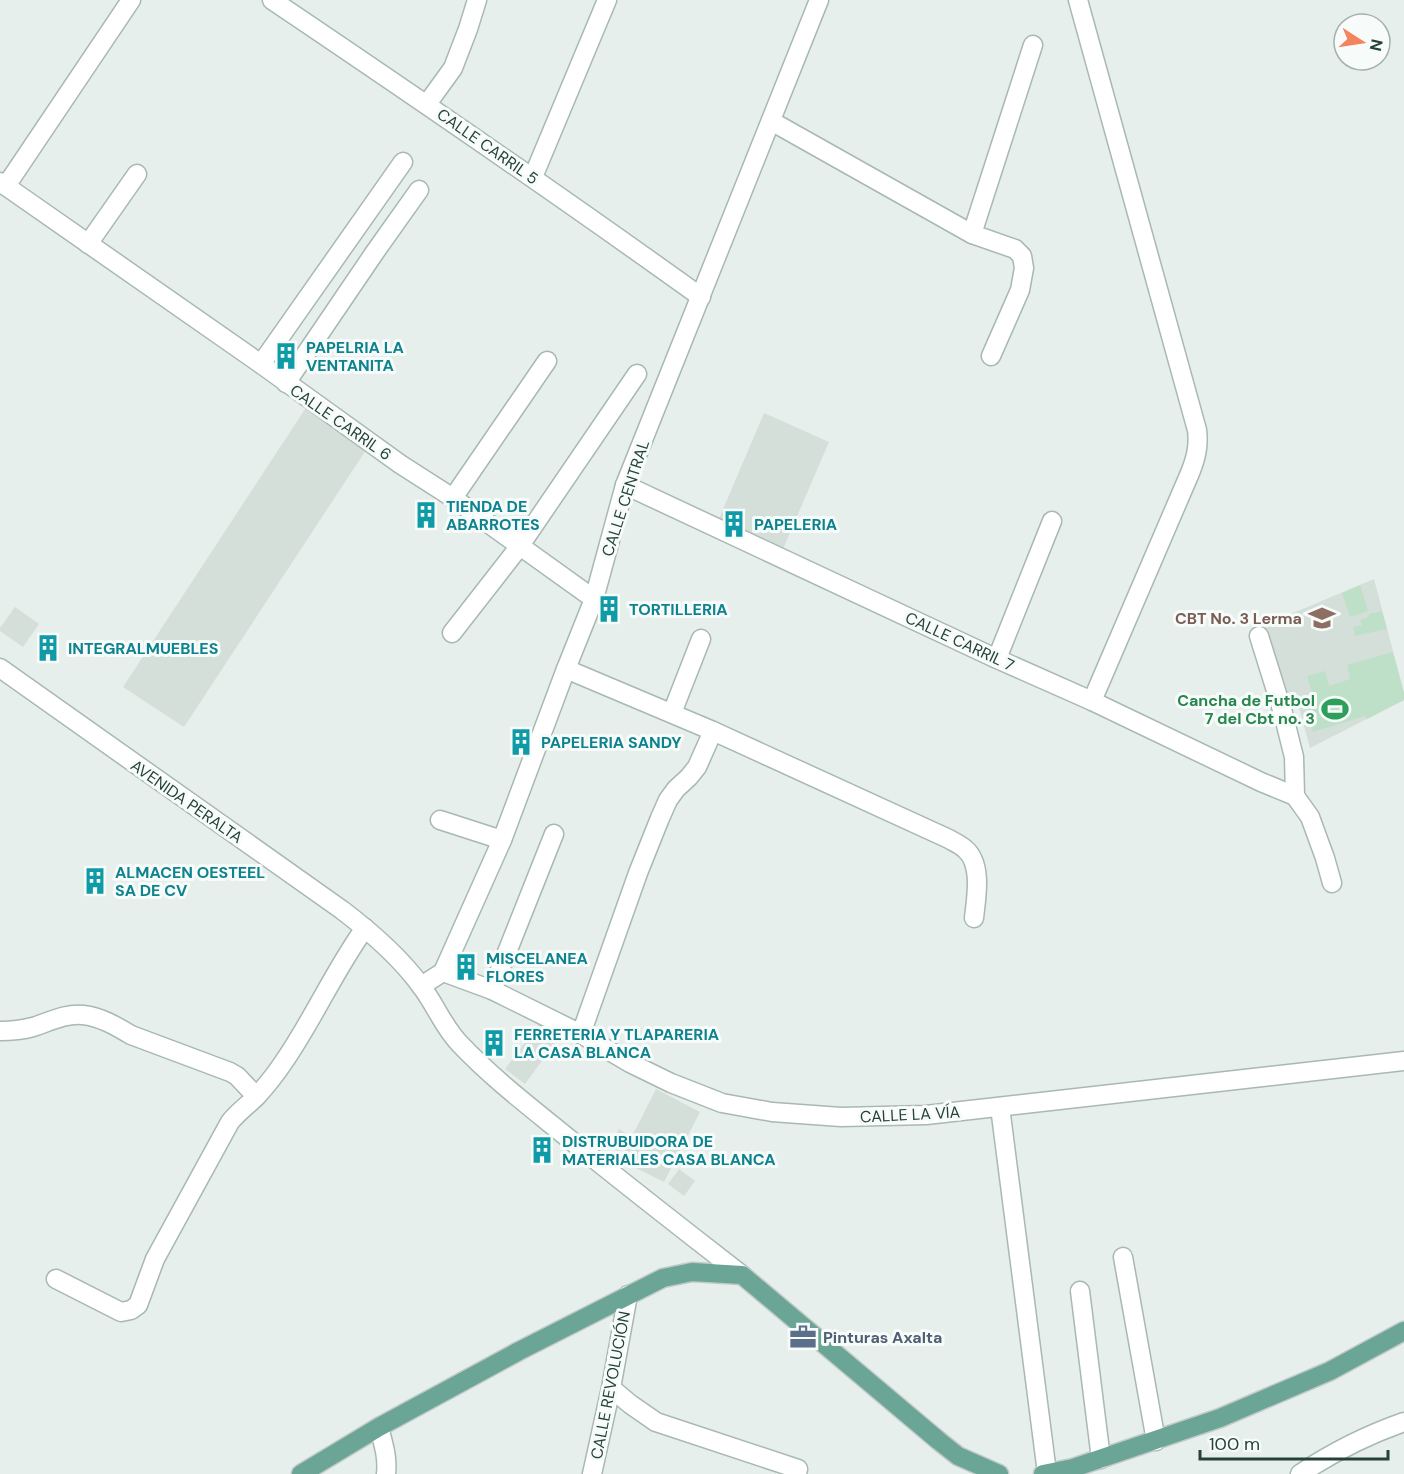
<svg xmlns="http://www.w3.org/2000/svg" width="1404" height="1474" font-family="'DM Sans',sans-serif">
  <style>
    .built { fill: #d4dfda }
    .green { fill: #bfe0c8 }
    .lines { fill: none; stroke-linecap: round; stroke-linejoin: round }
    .minor-casing { stroke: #a8b8b2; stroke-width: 21 }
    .major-casing { stroke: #c2cac8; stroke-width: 21 }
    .minor { stroke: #fff; stroke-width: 18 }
    .major { stroke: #6aa596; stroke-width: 18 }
    .labels { text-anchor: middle; stroke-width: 6; stroke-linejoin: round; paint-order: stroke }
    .street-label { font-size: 16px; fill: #24423a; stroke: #f7fbf9 }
    .culture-label { font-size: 16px; font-weight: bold; fill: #0d838f; stroke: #f7fbf9; text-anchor: start }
    .education-label { font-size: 16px; font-weight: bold; fill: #785e54; stroke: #f7fbf9; text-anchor: end }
    .leisure-label { font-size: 16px; font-weight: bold; fill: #27864d; stroke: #f7fbf9; text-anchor: end }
    .service-label { font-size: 16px; font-weight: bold; fill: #4e5e75; stroke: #f7fbf9; text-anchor: start }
  </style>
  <rect width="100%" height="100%" fill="#e6efeb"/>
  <g class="built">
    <path d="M309 403 370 444 184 727 123 687Z"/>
    <path d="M764 413 829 442 783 549 718 521Z"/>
    <path d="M1374 579 1404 693V700L1310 748 1295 693 1281 695 1263 631 1266 626 1286 616Z"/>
    <path d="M15 607 39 624 23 647 0 631V628Z"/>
    <path d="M543 1018 563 1032 525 1084 505 1069Z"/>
    <path d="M656 1089 700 1112 664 1182 620 1160Z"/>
    <path d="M619 1129 630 1136 619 1152 609 1145Z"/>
    <path d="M679 1169 695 1181 684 1196 668 1184Z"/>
  </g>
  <g class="green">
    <path d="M1360 585 1368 611 1350 617 1342 593Z"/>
    <path d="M1382 611 1387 629 1355 636 1353 627 1362 625 1360 620 1369 617V614Z"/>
    <path d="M1393 652 1404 693V700L1367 719 1365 716 1313 732 1305 701 1314 699 1307 676 1325 671 1329 686 1350 679 1347 665Z"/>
  </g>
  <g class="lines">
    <defs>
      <g id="minor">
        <path d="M272 0C416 97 559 195 701 297"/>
        <path d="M1078 0 1197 430C1199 446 1196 458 1190 473L1092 701"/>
        <path d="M427 104 453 68 468 29 477 0"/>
        <path d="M771 121 972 234 1015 249 1022 256 1024 268 1020 290 991 356"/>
        <path d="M533 177 607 0"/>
        <path d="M0 182 261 364 400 464 453 498 594 599"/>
        <path d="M6 186 131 0"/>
        <path d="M972 234 1033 45"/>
        <path d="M88 244 137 174"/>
        <path d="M261 364 403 162"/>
        <path d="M286 383 375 252 419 190"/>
        <path d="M625 485 995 658 1092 701 1261 782 1295 796"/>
        <path d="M453 498 547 361"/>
        <path d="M452 633 519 547 637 374"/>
        <path d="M1259 636 1283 713 1294 757 1295 796 1310 817 1325 858 1332 883"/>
        <path d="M995 658 1000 651 1052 521"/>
        <path d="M0 668 342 910C371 932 400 957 421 986 435 1004 443 1026 459 1043 494 1080 534 1110 573 1142 629 1187 685 1231 742 1275"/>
        <path d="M566 669 713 731 949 839C954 842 961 845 965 849 983 864 976 899 974 918"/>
        <path d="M672 713 701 639"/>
        <path d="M440 820 502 840"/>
        <path d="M443 972 492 990 581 1034 630 1063 671 1083 722 1103 772 1112 841 1117 926 1115 1404 1061"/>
        <path d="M421 986 443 972 502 840 566 669 594 599 625 485 819 0"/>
        <path d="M492 990 554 834"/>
        <path d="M0 1031C11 1031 22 1030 33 1027 49 1022 66 1013 83 1015 101 1017 116 1026 131 1035L230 1072 237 1076 256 1096"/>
        <path d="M581 1034 638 873 660 818 668 800 676 789 689 777 697 767 713 731"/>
        <path d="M1000 1107 1047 1473"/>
        <path d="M1123 1257 1156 1441"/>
        <path d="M56 1279 121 1312 131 1310 138 1305 155 1259 230 1122C238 1112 248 1105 257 1096 266 1086 275 1075 283 1063 313 1020 334 971 365 928"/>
        <path d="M1080 1291 1101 1459"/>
        <path d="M611 1388 630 1404 656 1422 795 1468 798 1469 797 1474"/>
        <path d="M379 1427C383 1443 388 1457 386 1474"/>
        <path d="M592 1474 611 1388 628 1295"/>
        <path d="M1300 1474C1333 1452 1367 1435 1404 1422"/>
      </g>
      <g id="major">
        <path d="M301 1474 379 1427 519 1351 663 1278 692 1272 742 1275 939 1441 958 1456 999 1474"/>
        <path d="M1043 1474 1073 1468 1220 1418 1330 1371 1404 1331"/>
      </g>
    </defs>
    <use href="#minor" class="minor-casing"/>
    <use href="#major" class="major-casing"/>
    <use href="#minor" class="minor"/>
    <use href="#major" class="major"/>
  </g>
  <defs>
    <symbol id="building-bare" viewBox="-9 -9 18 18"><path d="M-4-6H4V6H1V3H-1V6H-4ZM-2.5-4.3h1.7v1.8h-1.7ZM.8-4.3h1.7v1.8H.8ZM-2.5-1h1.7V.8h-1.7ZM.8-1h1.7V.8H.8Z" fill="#0f9aa8" stroke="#f7fbf9" stroke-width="2.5" paint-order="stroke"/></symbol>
    <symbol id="school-bare" viewBox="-9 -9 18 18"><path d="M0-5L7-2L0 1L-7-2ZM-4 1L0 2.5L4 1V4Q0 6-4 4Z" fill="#8d6e63" stroke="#f7fbf9" stroke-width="2.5" paint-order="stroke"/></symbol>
    <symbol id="stadium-bare" viewBox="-9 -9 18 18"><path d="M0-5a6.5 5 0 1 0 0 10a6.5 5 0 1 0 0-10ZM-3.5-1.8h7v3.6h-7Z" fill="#2e9e5b" stroke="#f7fbf9" stroke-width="2.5" paint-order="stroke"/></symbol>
    <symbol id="office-bare" viewBox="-9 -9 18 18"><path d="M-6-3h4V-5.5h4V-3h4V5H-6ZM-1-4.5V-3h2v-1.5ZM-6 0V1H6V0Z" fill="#5c6f8a" stroke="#f7fbf9" stroke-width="2.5" paint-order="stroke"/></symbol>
  </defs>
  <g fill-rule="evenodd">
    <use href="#building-bare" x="267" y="337" width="38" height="38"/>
    <use href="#building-bare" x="407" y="496" width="38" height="38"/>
    <use href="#building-bare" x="715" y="505" width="38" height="38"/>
    <use href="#building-bare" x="590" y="590" width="38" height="38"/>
    <use href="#school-bare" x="1303" y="599" width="38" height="38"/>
    <use href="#building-bare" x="29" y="629" width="38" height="38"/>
    <use href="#stadium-bare" x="1316" y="690" width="38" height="38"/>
    <use href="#building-bare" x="502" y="723" width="38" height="38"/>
    <use href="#building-bare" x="76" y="862" width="38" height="38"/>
    <use href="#building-bare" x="447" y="948" width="38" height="38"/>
    <use href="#building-bare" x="475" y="1024" width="38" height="38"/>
    <use href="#building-bare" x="523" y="1131" width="38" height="38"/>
    <use href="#office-bare" x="784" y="1318" width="38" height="38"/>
  </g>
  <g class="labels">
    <g class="street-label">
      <text transform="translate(488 146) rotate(35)" y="6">CALLE CARRIL 5</text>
      <text transform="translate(341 422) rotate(35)" y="6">CALLE CARRIL 6</text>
      <text transform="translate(625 498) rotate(-72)" y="6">CALLE CENTRAL</text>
      <text transform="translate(960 641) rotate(25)" y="6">CALLE CARRIL 7</text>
      <text transform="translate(187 801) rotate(35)" y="6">AVENIDA PERALTA</text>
      <text transform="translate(910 1114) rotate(-3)" y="6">CALLE LA VÍA</text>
      <text transform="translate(610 1385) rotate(-79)" y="6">CALLE REVOLUCIÓN</text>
    </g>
    <g class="culture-label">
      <text x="306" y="353">PAPELRIA LA<tspan x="306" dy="18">VENTANITA</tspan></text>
      <text x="446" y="512">TIENDA DE<tspan x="446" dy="18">ABARROTES</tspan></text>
      <text x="754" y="530">PAPELERIA</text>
      <text x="629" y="615">TORTILLERIA</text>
      <text x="68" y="654">INTEGRALMUEBLES</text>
      <text x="541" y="748">PAPELERIA SANDY</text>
      <text x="115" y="878">ALMACEN OESTEEL<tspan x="115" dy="18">SA DE CV</tspan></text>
      <text x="486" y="964">MISCELANEA<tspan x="486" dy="18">FLORES</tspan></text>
      <text x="514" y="1040">FERRETERIA Y TLAPARERIA<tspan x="514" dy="18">LA CASA BLANCA</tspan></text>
      <text x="562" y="1147">DISTRUBUIDORA DE<tspan x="562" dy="18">MATERIALES CASA BLANCA</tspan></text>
    </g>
    <g class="education-label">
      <text x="1302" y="624">CBT No. 3 Lerma</text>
    </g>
    <g class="leisure-label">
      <text x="1315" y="706">Cancha de Futbol<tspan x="1315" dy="18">7 del Cbt no. 3</tspan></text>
    </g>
    <g class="service-label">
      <text x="823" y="1343">Pinturas Axalta</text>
    </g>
  </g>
  <g transform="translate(1362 42) rotate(102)"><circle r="28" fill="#f7fbf9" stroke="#a3b1ad" stroke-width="1.5"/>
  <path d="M0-4.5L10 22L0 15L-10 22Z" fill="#f4845f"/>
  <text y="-9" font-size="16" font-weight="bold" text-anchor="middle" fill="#24423a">N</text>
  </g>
  <path d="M1200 1450v9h188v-9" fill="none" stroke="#24423a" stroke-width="3"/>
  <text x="1209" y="1450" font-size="18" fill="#24423a" stroke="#f7fbf9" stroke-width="4.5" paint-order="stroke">100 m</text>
</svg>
